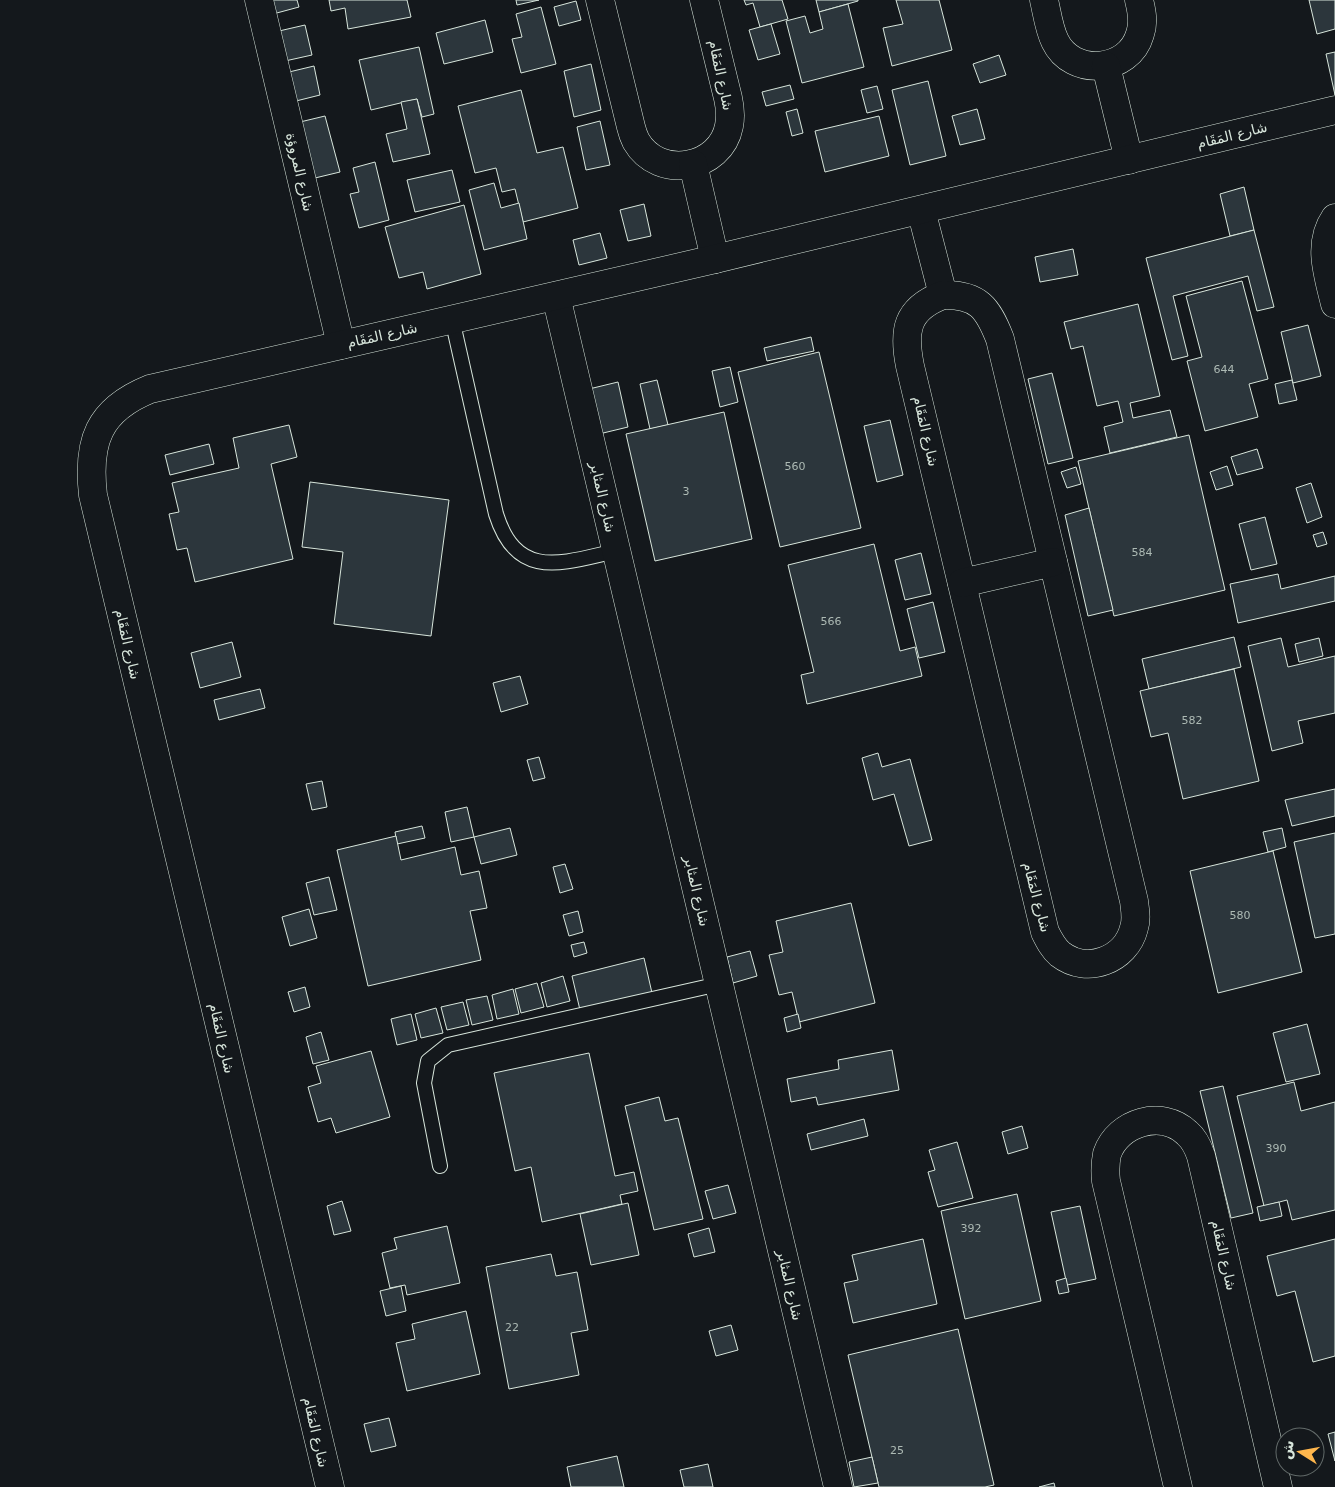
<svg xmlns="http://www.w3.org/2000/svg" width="1335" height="1487" font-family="'DejaVu Sans','Noto Naskh Arabic',sans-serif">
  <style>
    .building { fill: #2c363c; stroke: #d8e6dc }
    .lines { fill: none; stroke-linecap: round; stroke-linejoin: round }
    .service-casing { stroke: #d8e6dc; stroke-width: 16 }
    .minor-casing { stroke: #d8e6dc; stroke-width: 29 }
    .service { stroke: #14181c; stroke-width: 14 }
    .minor { stroke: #14181c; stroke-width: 28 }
    .labels { text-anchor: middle; stroke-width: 4; stroke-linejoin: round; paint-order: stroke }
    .number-label { font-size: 11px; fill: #adbab4 }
    .street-label { font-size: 14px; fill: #d8e6dc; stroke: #14181c }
  </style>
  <rect width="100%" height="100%" fill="#14181c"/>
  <g class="building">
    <path d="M269 0H297L299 7 273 14Z"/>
    <path d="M329 0H407L411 17 348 29 345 8 331 11Z"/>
    <path d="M516 0H539L517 5Z"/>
    <path d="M744 0H782L788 19 760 27 753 3 746 5Z"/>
    <path d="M816 0H858V1L819 12Z"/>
    <path d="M896 0H939L952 50 892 66 883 28 903 24Z"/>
    <path d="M1309 0H1335V29L1317 34Z"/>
    <path d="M576 1 581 20 559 26 554 7Z"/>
    <path d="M848 4 864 67 802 83 786 21 805 16 810 33 823 29 819 12Z"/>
    <path d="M541 7 556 64 521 73 512 39 522 37 516 14Z"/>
    <path d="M485 20 493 52 444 64 436 33Z"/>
    <path d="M771 24 780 54 758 60 749 30Z"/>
    <path d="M305 25 312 55 285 61 279 31Z"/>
    <path d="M419 47 434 114 422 117 417 99 371 110 359 60Z"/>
    <path d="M1335 52V95L1326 54Z"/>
    <path d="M999 55 1006 75 980 83 973 64Z"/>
    <path d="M591 64 601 110 574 117 564 71Z"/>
    <path d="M314 66 320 95 296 101 289 72Z"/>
    <path d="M928 81 946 156 910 165 892 90Z"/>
    <path d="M790 85 794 99 766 106 762 92Z"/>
    <path d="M877 86 883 109 867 113 861 90Z"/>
    <path d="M521 90 537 153 563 147 578 208 523 222 515 189 502 192 496 168 475 173 458 106Z"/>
    <path d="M417 99 430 154 393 162 386 134 407 129 401 102Z"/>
    <path d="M797 109 803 133 792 136 786 112Z"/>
    <path d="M977 109 985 139 960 145 952 116Z"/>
    <path d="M325 116 340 172 315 178 300 122Z"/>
    <path d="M879 116 889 156 825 172 815 131Z"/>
    <path d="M600 121 610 165 586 170 577 127Z"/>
    <path d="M375 162 389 220 359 228 350 194 359 192 353 168Z"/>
    <path d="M452 170 460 202 415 212 407 180Z"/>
    <path d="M494 183 501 208 519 203 527 239 484 250 469 190Z"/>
    <path d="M1244 187 1254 230 1230 236 1220 194Z"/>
    <path d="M644 204 651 236 628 241 620 210Z"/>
    <path d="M464 205 481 274 427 289 423 272 399 278 385 227Z"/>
    <path d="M1254 230 1274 307 1257 311 1248 276 1173 296 1188 356 1172 360 1146 258Z"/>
    <path d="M600 233 607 258 579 265 573 240Z"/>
    <path d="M1073 249 1078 275 1040 282 1035 257Z"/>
    <path d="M1242 281 1268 379 1249 384 1258 417 1205 431 1187 361 1202 357 1186 296Z"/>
    <path d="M1138 304 1160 396 1130 403 1133 418 1170 410 1177 437 1110 453 1104 427 1123 422 1118 401 1097 406 1083 346 1071 349 1064 322Z"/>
    <path d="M1308 325 1321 376 1293 383 1281 332Z"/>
    <path d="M811 337 814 351 767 361 764 348Z"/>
    <path d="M819 352 861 528 780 547 738 372Z"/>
    <path d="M730 367 738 402 720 407 712 371Z"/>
    <path d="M1052 373 1073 458 1048 464 1028 379Z"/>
    <path d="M657 380 668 425 650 429 640 384Z"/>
    <path d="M1292 380 1297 400 1279 404 1275 384Z"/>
    <path d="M618 382 628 427 599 434 589 389Z"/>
    <path d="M724 412 752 539 655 561 626 434Z"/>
    <path d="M890 420 903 475 877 482 864 426Z"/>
    <path d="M289 425 297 457 271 464 293 559 195 582 187 548 177 550 169 514 179 512 172 483 239 468 233 438Z"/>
    <path d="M1189 435 1225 590 1114 616 1078 461Z"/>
    <path d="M209 444 214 464 170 475 165 455Z"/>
    <path d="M1257 449 1263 468 1237 475 1231 457Z"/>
    <path d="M1227 466 1233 485 1216 490 1210 472Z"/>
    <path d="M1076 467 1081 484 1067 488 1061 472Z"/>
    <path d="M310 482 449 500 431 636 334 624 343 552 302 547Z"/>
    <path d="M1311 483 1322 517 1307 523 1296 488Z"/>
    <path d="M1089 508 1113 610 1088 616 1065 515Z"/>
    <path d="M1265 517 1277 564 1251 570 1239 524Z"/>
    <path d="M1323 532 1327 544 1317 547 1313 535Z"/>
    <path d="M874 544 900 651 915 647 922 676 807 704 801 675 814 672 788 565Z"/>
    <path d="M921 553 931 594 905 600 895 560Z"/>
    <path d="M1278 574 1281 589 1335 576V601L1238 623 1230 584Z"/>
    <path d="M933 602 945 652 919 658 907 609Z"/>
    <path d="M1234 637 1241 667 1149 689 1142 659Z"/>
    <path d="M1281 638 1288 667 1335 656V713L1298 721 1303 743 1272 751 1248 646Z"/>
    <path d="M1319 638 1323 656 1299 662 1295 644Z"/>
    <path d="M232 642 241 677 200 688 191 653Z"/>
    <path d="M1234 669 1259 781 1183 799 1168 733 1151 737 1140 691Z"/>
    <path d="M520 676 528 704 501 712 493 683Z"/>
    <path d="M260 689 265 708 219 720 214 700Z"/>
    <path d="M878 753 882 767 910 759 932 840 909 846 894 794 873 800 862 758Z"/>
    <path d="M539 757 545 778 533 781 527 760Z"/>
    <path d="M322 781 327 807 312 810 306 784Z"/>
    <path d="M1335 789V816L1292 826 1285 800Z"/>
    <path d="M467 807 474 837 451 842 445 812Z"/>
    <path d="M422 826 425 838 397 844 395 832Z"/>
    <path d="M510 828 517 855 481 864 474 837Z"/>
    <path d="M1282 828 1286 847 1268 852 1263 832Z"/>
    <path d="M1335 833V934L1315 938 1294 842Z"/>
    <path d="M396 836 401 860 455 847 461 875 479 871 487 908 470 911 481 960 368 986 337 850Z"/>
    <path d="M1273 851 1302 972 1218 993 1190 871Z"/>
    <path d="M565 864 573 889 560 893 553 867Z"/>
    <path d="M329 877 337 910 314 915 306 883Z"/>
    <path d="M851 903 875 1003 799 1022 792 992 779 995 769 955 783 952 776 921Z"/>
    <path d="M309 909 317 938 290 946 282 917Z"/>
    <path d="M578 911 583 932 569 936 563 915Z"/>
    <path d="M584 942 587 953 574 957 571 945Z"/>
    <path d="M750 951 757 976 733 983 727 957Z"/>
    <path d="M644 958 652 993 580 1010 572 976Z"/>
    <path d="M563 976 570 1001 547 1007 541 983Z"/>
    <path d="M537 983 544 1007 521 1013 515 989Z"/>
    <path d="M305 987 310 1007 294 1012 288 992Z"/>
    <path d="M513 989 519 1014 497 1019 492 995Z"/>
    <path d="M487 996 493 1020 472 1025 466 1000Z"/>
    <path d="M463 1002 469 1025 447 1030 441 1007Z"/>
    <path d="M436 1008 443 1033 421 1038 415 1014Z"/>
    <path d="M411 1014 417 1040 397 1045 391 1019Z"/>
    <path d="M798 1014 801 1028 787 1032 784 1018Z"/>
    <path d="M1307 1024 1320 1074 1286 1082 1273 1033Z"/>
    <path d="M321 1032 329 1060 313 1064 306 1037Z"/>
    <path d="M892 1050 899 1090 818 1105 816 1097 791 1102 787 1079 839 1069 838 1060Z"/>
    <path d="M371 1051 390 1117 336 1133 331 1118 318 1122 308 1087 321 1083 316 1066Z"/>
    <path d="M589 1053 615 1176 634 1172 638 1191 620 1195 622 1204 542 1222 531 1167 515 1171 494 1073Z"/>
    <path d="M1294 1082 1301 1111 1335 1102V1210L1292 1220 1287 1200 1264 1206 1237 1096Z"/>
    <path d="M1223 1086 1253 1213 1231 1218 1200 1091Z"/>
    <path d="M659 1097 665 1121 678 1118 703 1219 654 1230 625 1106Z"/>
    <path d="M864 1119 868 1136 811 1150 807 1134Z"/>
    <path d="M1022 1126 1028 1148 1008 1154 1002 1132Z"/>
    <path d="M957 1142 973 1198 938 1207 928 1172 935 1170 929 1150Z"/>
    <path d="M728 1185 736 1213 713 1219 705 1191Z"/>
    <path d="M1017 1194 1041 1301 965 1319 941 1211Z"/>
    <path d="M342 1201 351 1231 334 1235 327 1206Z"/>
    <path d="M1279 1202 1282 1216 1260 1221 1257 1207Z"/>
    <path d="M628 1203 639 1255 591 1265 580 1214Z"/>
    <path d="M1080 1206 1096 1279 1067 1285 1051 1212Z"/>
    <path d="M447 1226 460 1283 407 1295 405 1285 390 1288 382 1253 397 1249 394 1238Z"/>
    <path d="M709 1228 715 1252 694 1257 688 1234Z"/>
    <path d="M923 1239 937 1304 853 1323 844 1283 858 1280 852 1255Z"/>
    <path d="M1335 1239V1356L1313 1362 1295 1291 1277 1296 1267 1256Z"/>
    <path d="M551 1254 556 1276 577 1272 588 1330 571 1333 579 1375 509 1389 486 1267Z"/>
    <path d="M1066 1278 1069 1292 1059 1294 1056 1281Z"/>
    <path d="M401 1286 406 1311 386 1316 380 1291Z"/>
    <path d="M466 1311 480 1374 407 1391 396 1343 415 1339 412 1324Z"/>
    <path d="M731 1325 738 1350 716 1356 709 1331Z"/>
    <path d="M958 1329 994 1485 985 1487H879L848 1355Z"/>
    <path d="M389 1418 396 1446 371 1452 364 1424Z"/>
    <path d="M1335 1432V1461L1328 1434Z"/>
    <path d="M617 1456 624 1487H571L567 1467Z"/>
    <path d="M872 1457 878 1483 854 1487 849 1462Z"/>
    <path d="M708 1464 713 1487H684L680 1470Z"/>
    <path d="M1054 1483 1055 1487H1039Z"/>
  </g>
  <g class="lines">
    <defs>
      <g id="service">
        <path d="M452 319 496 514C517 581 562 563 616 551"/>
        <path d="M440 1166 424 1083 428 1061 448 1045 719 984"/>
      </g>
      <g id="minor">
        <path d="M259 0 341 345"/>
        <path d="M600 0 631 127C632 131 634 137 636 141 659 181 721 169 729 126 731 116 730 107 728 98L704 0"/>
        <path d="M1044 0C1047 13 1049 29 1055 41 1072 77 1129 73 1140 34 1144 23 1142 12 1139 0"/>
        <path d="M1106 66 1129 160"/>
        <path d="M693 164 715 259"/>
        <path d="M921 210 943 295"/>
        <path d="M1335 218C1317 244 1328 275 1335 304"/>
        <path d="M943 295C978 294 988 308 1000 339L1134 901C1135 910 1137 919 1134 928 1126 960 1087 975 1060 954 1053 948 1049 940 1045 932L910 366C903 331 906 309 943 295Z"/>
        <path d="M556 296 838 1487"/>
        <path d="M962 583 1053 562"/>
        <path d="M330 1487 93 495C87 442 98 410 150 389L715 259 1335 110"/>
        <path d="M1178 1487 1106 1181C1105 1172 1105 1164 1107 1154 1118 1122 1162 1109 1187 1133 1194 1139 1198 1147 1201 1156L1278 1487"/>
      </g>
    </defs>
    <use href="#service" class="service-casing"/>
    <use href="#minor" class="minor-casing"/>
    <use href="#service" class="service"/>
    <use href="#minor" class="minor"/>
  </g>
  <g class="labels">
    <g class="number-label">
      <text x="1224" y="373">644</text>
      <text x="795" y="470">560</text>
      <text x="686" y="495">3</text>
      <text x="1142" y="556">584</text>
      <text x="831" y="625">566</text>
      <text x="1192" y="724">582</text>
      <text x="1240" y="919">580</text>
      <text x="1276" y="1152">390</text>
      <text x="971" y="1232">392</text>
      <text x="512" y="1331">22</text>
      <text x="897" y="1454">25</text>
    </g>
    <g class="street-label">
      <text transform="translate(721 75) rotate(78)" y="5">شارع المَقَام</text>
      <text transform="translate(1232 135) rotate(-14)" y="5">شارع المَقَام</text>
      <text transform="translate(300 172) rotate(77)" y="5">شارع المروؤة</text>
      <text transform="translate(382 335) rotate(-13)" y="5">شارع المَقَام</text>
      <text transform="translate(926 431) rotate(77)" y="5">شارع المَقَام</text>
      <text transform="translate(603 497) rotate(77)" y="5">شارع المثابر</text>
      <text transform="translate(128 644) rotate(77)" y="5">شارع المَقَام</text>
      <text transform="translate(697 891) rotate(77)" y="5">شارع المثابر</text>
      <text transform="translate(1037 897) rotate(75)" y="5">شارع المَقَام</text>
      <text transform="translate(222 1038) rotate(77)" y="5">شارع المَقَام</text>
      <text transform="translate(1224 1255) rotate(77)" y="5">شارع المَقَام</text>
      <text transform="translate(790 1285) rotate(77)" y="5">شارع المثابر</text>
      <text transform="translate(316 1432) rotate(77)" y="5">شارع المَقَام</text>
    </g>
  </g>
  <g transform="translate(1300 1452) rotate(281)"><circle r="24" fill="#14181c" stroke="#626a69"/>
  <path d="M0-4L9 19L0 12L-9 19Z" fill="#ffb74d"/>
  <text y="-8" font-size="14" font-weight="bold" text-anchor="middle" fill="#d8e6dc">ش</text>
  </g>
</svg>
